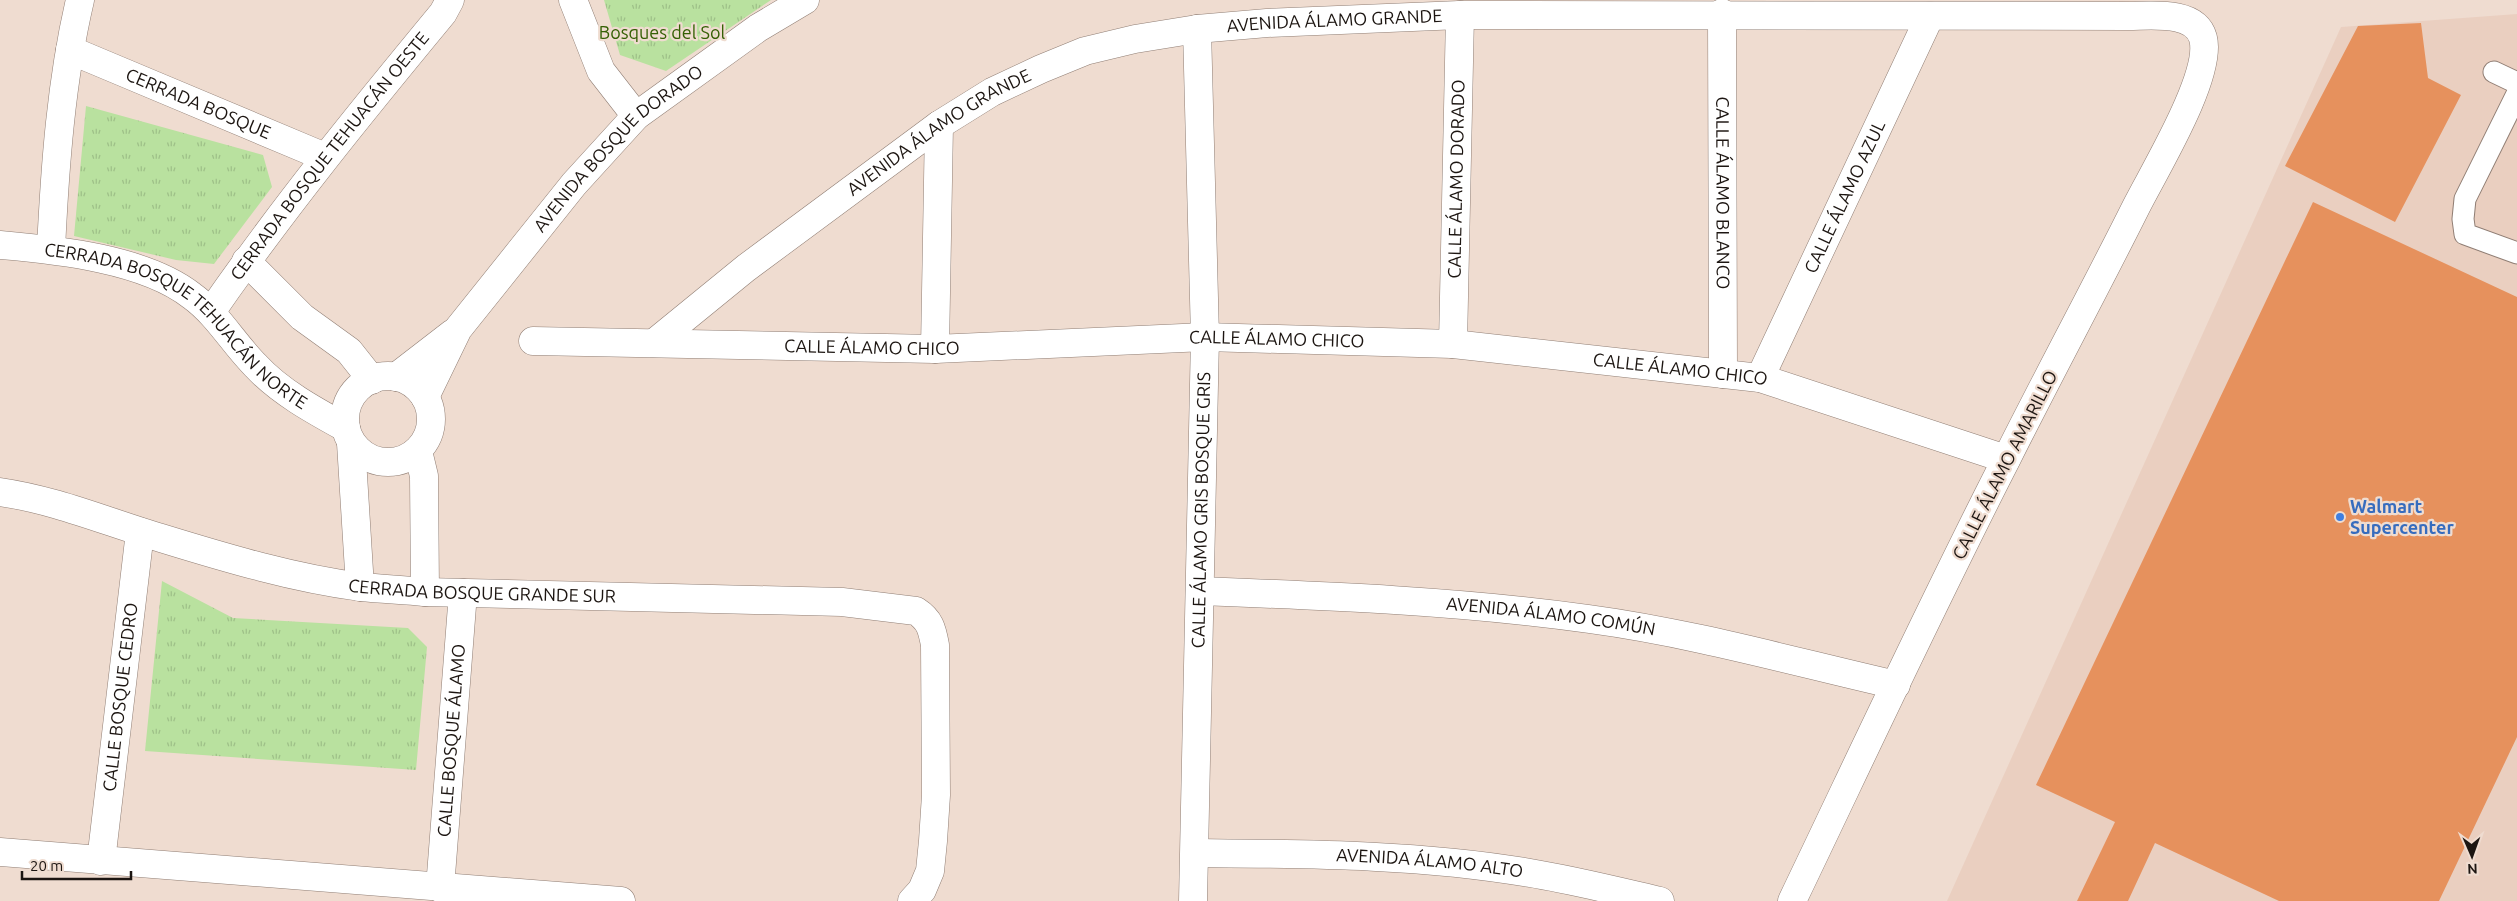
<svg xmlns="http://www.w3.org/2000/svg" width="2517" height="901" font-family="Ubuntu,sans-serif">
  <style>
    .built { fill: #eacfc0 }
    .grass { fill: url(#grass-tufts) }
    .building { fill: #e6915d }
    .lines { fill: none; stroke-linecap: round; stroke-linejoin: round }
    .service-casing { stroke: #907e74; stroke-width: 23 }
    .minor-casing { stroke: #907e74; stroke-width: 29 }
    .service { stroke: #fff; stroke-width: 21 }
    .minor { stroke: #fff; stroke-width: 28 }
    .shop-dot { fill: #3f7fe0; stroke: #efdcd0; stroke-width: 2 }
    .labels { text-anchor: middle; stroke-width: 4.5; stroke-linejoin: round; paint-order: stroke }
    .street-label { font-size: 18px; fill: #1c1511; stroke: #efdcd0 }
    .park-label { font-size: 18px; fill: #356005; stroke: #efdcd0 }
    .shop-label { font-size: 18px; font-weight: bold; fill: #366cbe; stroke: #efdcd0; text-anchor: start }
  </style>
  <defs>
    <pattern id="grass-tufts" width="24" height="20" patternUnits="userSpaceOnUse" patternTransform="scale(1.25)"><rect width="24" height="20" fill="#b9e19f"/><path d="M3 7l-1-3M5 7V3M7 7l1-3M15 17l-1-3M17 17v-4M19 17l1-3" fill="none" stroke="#9ec088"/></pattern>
  </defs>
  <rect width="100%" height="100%" fill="#efdcd0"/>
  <path class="built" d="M2517 14V901H1947L2341 27Z"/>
  <g class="grass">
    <path d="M604 0H771L666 71 620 55Z"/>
    <path d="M86 106 263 155 272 187 214 264 176 260 74 236Z"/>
    <path d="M162 581 233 618 408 628 427 647 416 770 145 751Z"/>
  </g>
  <g class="building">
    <path d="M2421 23 2428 78 2461 95 2395 222 2285 166 2358 26Z"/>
    <path d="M2313 202 2517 297V737L2439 901H2279L2155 843 2128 901H2077L2115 822 2036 785Z"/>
  </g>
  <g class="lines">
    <defs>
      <g id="service">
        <path d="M2494 72 2517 83"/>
        <path d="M2517 94 2465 199 2463 219 2465 234 2517 253"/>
      </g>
      <g id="minor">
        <path d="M573 0 601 71 636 116"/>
        <path id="s1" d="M1722 13 1723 374"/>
        <path id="s2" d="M70 50 325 157"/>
        <path id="s3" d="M0 245C58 250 145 259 192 296 218 315 233 343 256 366 280 392 315 411 346 428"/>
        <path d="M51 249C55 166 61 81 80 0"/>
        <path d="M246 261 302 317 349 351 372 380"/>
        <path id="s4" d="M211 312C283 208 362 111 443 13L450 0"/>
        <path id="s5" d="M533 341 935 349 1205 337 1453 344 1760 378 2006 459"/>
        <path id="s6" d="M654 343 746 268 939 125 992 92 1041 69 1085 51 1135 39 1197 29 1267 23 1460 15 2129 16C2151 16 2195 10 2203 38 2213 75 2154 171 2136 207 2094 291 2049 374 2007 458 1932 604 1863 753 1792 901"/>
        <path id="s7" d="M1453 344 1460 15"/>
        <path d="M935 349 939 125"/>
        <circle cx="388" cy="419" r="43"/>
        <path d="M396 377 453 333"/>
        <path id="s8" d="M1760 378 1930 16"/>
        <path id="s9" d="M425 397 458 329 574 184 636 116 758 28 805 0"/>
        <path d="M351 443 360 587"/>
        <path d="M418 451 424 476 425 592"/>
        <path id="s10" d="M0 492C56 500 107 522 161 538 226 558 293 578 361 587 382 589 404 590 425 592L842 602 916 611C930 620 932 629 935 645L936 795 933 841 930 871 922 890 912 901"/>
        <path id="s11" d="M1200 591C1330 596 1460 601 1589 619 1693 633 1795 662 1896 685"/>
        <path d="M0 852 621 901"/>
        <path id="s12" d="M1196 853C1307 854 1420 854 1530 873 1573 880 1617 891 1660 901"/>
        <path id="s13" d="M101 861 140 532"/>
        <path id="s14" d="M440 888 463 593"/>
        <path id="s15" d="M1193 901 1205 337 1197 29"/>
      </g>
    </defs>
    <use href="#service" class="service-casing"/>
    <use href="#minor" class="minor-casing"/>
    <use href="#service" class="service"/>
    <use href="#minor" class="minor"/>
  </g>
  <circle class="shop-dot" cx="2340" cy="517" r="5"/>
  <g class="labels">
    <g class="street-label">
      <text dy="6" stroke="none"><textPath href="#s6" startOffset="775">AVENIDA ÁLAMO GRANDE</textPath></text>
      <text dy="6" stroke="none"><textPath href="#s2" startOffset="139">CERRADA BOSQUE</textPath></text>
      <text dy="6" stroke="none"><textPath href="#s6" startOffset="355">AVENIDA ÁLAMO GRANDE</textPath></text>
      <text dy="6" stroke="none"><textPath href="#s9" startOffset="318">AVENIDA BOSQUE DORADO</textPath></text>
      <text dy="6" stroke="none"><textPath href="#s4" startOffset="196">CERRADA BOSQUE TEHUACÁN OESTE</textPath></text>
      <text dy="6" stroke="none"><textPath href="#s7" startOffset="165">CALLE ÁLAMO DORADO</textPath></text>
      <text dy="6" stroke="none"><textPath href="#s1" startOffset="180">CALLE ÁLAMO BLANCO</textPath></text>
      <text dy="6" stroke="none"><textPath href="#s8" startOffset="200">CALLE ÁLAMO AZUL</textPath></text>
      <text dy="6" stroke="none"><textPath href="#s3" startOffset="202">CERRADA BOSQUE TEHUACÁN NORTE</textPath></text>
      <text dy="6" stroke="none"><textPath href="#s5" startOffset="744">CALLE ÁLAMO CHICO</textPath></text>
      <text dy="6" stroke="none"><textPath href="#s5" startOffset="339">CALLE ÁLAMO CHICO</textPath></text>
      <text dy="6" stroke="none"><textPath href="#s5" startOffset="1149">CALLE ÁLAMO CHICO</textPath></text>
      <text transform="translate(2005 465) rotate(-63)" y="6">CALLE ÁLAMO AMARILLO</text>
      <text dy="6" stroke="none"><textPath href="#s15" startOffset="391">CALLE ÁLAMO GRIS BOSQUE GRIS</textPath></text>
      <text dy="6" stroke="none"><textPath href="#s10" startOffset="495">CERRADA BOSQUE GRANDE SUR</textPath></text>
      <text dy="6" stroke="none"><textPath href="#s11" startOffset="352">AVENIDA ÁLAMO COMÚN</textPath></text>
      <text dy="6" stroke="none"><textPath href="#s13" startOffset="165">CALLE BOSQUE CEDRO</textPath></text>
      <text dy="6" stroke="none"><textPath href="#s14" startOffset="148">CALLE BOSQUE ÁLAMO</textPath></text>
      <text dy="6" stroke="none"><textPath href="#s12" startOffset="234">AVENIDA ÁLAMO ALTO</textPath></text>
    </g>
    <g class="park-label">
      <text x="662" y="39">Bosques del Sol</text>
    </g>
    <g class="shop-label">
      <text x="2350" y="513">Walmart<tspan x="2350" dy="21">Supercenter</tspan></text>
    </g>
  </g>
  <g transform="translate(2472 856) rotate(178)" stroke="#efdcd0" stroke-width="4" paint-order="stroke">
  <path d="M0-4L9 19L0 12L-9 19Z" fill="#1c1511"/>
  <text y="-8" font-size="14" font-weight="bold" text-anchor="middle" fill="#1c1511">N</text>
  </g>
  <path d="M22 871v8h109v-8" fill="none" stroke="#1c1511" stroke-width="2.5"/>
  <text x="30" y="871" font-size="15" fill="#1c1511" stroke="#efdcd0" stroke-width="4" paint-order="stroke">20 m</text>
</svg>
